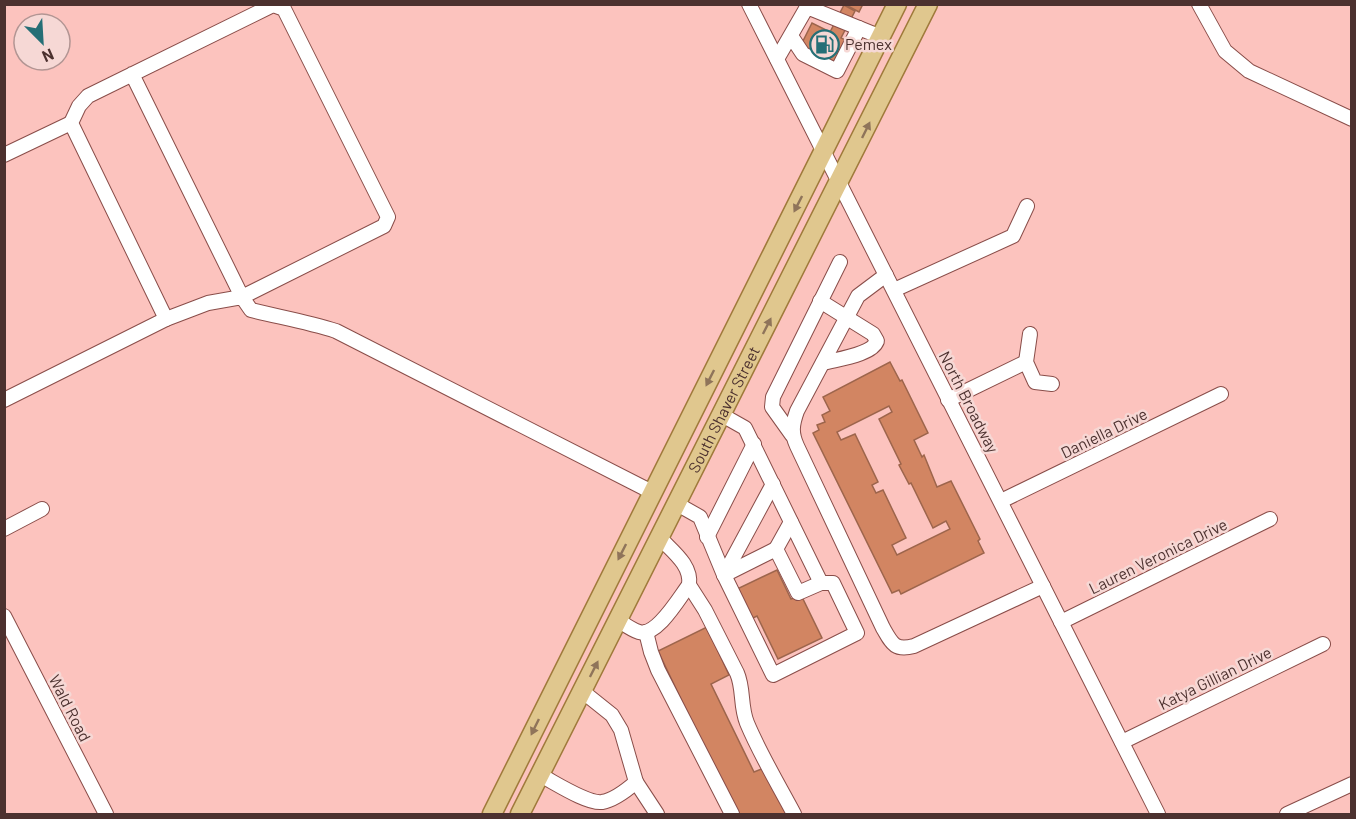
<svg xmlns="http://www.w3.org/2000/svg" width="1356" height="819" font-family="Barlow,sans-serif">
  <style>
    .building { fill: #d28562; stroke: #9d654c; stroke-width: 1.5; fill-rule: evenodd }
    .lines { fill: none; stroke-linecap: round; stroke-linejoin: round }
    .minor-casing { stroke: #894d49; stroke-width: 16 }
    .major-casing { stroke: #9f7a3b; stroke-width: 21 }
    .minor { stroke: #fff; stroke-width: 14 }
    .major { stroke: #e0c78e; stroke-width: 18 }
    .oneway { fill: #8f745a }
    .labels { text-anchor: middle; stroke-width: 5; stroke-linejoin: round; paint-order: stroke }
    .poi-label { font-size: 16px; fill: #4c312f; stroke: #f6d8d5; text-anchor: start }
    .street-label { font-size: 16px; fill: #4c312f; stroke: #f6d8d5 }
  </style>
  <rect width="100%" height="100%" fill="#fcc3be"/>
  <g class="building">
    <path d="M844 4H863L859 12Z"/>
    <path d="M844 5 855 11 841 38 850 42 838 64 801 45 812 23 830 32Z"/>
    <path d="M890 362 900 381 902 380 928 433 914 440 922 457 924 455 937 487 951 481 980 539 978 541 984 553 901 594 899 590 892 593 813 433 819 430 817 425 825 422 822 415 830 411 823 397ZM889 406 892 412 879 419 901 464 899 465 909 484 911 483 933 528 946 521 950 529 897 555 892 545 906 538 883 490 876 493 872 485 878 482 855 434 841 440 837 432Z"/>
    <path d="M777 570 791 599 801 595 822 638 778 659 757 616 751 619 737 589Z"/>
    <path d="M707 627 729 675 711 684 754 772 764 768 787 814H736L658 651Z"/>
  </g>
  <g class="lines">
    <defs>
      <g id="minor">
        <path d="M749 4 1158 814"/>
        <path d="M1199 4 1225 51 1249 71 1352 119"/>
        <path d="M791 36 803 54 837 71 859 28"/>
        <path d="M777 59 807 7 881 37"/>
        <path d="M132 74 242 297 208 303 166 319 71 123 79 106 88 96 273 5 284 9 388 217 384 226 242 297 251 310C279 317 308 322 336 331L652 492"/>
        <path d="M4 155 71 123"/>
        <path d="M886 275 858 296 797 411C792 425 791 433 797 446L883 628C892 644 895 651 914 646L1043 586"/>
        <path d="M894 290 1013 236 1027 206"/>
        <path d="M820 301 873 334 877 341C872 355 837 359 823 363"/>
        <path d="M1030 334 1026 362 1035 382 1052 384"/>
        <path d="M4 400 166 319"/>
        <path d="M948 400 1026 362"/>
        <path d="M792 435 772 407 773 397 840 262"/>
        <path d="M1001 501 1221 394"/>
        <path d="M677 504 700 517 724 575 773 675 857 633 833 583H821L745 428 722 415"/>
        <path d="M791 522 776 549 798 593 821 583"/>
        <path d="M4 529 42 509"/>
        <path d="M707 537 754 444"/>
        <path d="M724 575 773 484"/>
        <path d="M724 575 776 549"/>
        <path d="M689 585 705 610 737 673C744 689 740 706 747 723 760 754 778 784 794 814"/>
        <path d="M4 616 106 814"/>
        <path d="M618 620C624 624 632 630 639 632 657 637 679 598 689 585 692 565 672 551 660 538"/>
        <path d="M1061 622 1270 519"/>
        <path d="M646 632 651 652 658 670 732 814"/>
        <path d="M1122 742 1323 644"/>
        <path d="M540 775C554 782 587 804 602 802 614 800 628 789 636 782L621 730 612 715 582 691"/>
        <path d="M636 782 657 814"/>
        <path d="M1287 814 1352 784"/>
      </g>
      <g id="major">
        <path d="M492 814 897 4"/>
        <path id="s1" d="M520 814 928 4"/>
      </g>
    </defs>
    <use href="#minor" class="minor-casing"/>
    <use href="#major" class="major-casing"/>
    <use href="#minor" class="minor"/>
    <use href="#major" class="major"/>
  </g>
  <defs><path id="oneway-solid" d="M-6-.8H1V-3.2L6.5 0L1 3.2V.8H-6Z" transform="scale(1.5)"/></defs>
  <g class="oneway">
    <use href="#oneway-solid" transform="translate(866 130) rotate(-64)"/>
    <use href="#oneway-solid" transform="translate(798 204) rotate(117)"/>
    <use href="#oneway-solid" transform="translate(767 326) rotate(-63)"/>
    <use href="#oneway-solid" transform="translate(710 378) rotate(117)"/>
    <use href="#oneway-solid" transform="translate(622 552) rotate(117)"/>
    <use href="#oneway-solid" transform="translate(594 669) rotate(-63)"/>
    <use href="#oneway-solid" transform="translate(535 727) rotate(116)"/>
  </g>
  <defs>
    <symbol id="fuel-ring" viewBox="-11 -11 22 22"><circle r="9.5" fill="#f6d8d5" stroke="#256f76" stroke-width="1.5"/><path d="M-5.5-6h7V0h2V4h1.3V-2.5L3-4.5l.8-.8L6-3V5H2.5V1h-1V6h-7ZM-4.2-4.7v3.2H.2V-4.7Z" fill="#256f76"/></symbol>
  </defs>
  <g fill-rule="evenodd">
    <use href="#fuel-ring" x="808" y="28" width="33" height="33"/>
  </g>
  <g class="labels">
    <g class="poi-label">
      <text x="845" y="50">Pemex</text>
    </g>
    <g class="street-label">
      <text transform="translate(969 402) rotate(63)" y="6">North Broadway</text>
      <text dy="6" stroke="none"><textPath href="#s1" startOffset="453">South Shaver Street</textPath></text>
      <text transform="translate(1104 433) rotate(-26)" y="6">Daniella Drive</text>
      <text transform="translate(1158 556) rotate(-26)" y="6">Lauren Veronica Drive</text>
      <text transform="translate(1215 678) rotate(-26)" y="6">Katya Gillian Drive</text>
      <text transform="translate(70 708) rotate(63)" y="6">Wald Road</text>
    </g>
  </g>
  <rect width="1356" height="819" fill="none" stroke="#4c312f" stroke-width="12"/>
  <g transform="translate(42 42) rotate(156)"><circle r="28" fill="#f6d8d5" stroke="#b29593" stroke-width="1.5"/>
  <path d="M0-4.5L10 22L0 15L-10 22Z" fill="#256f76"/>
  <text y="-9" font-size="16" font-weight="bold" text-anchor="middle" fill="#4c312f">N</text>
  </g>
</svg>
